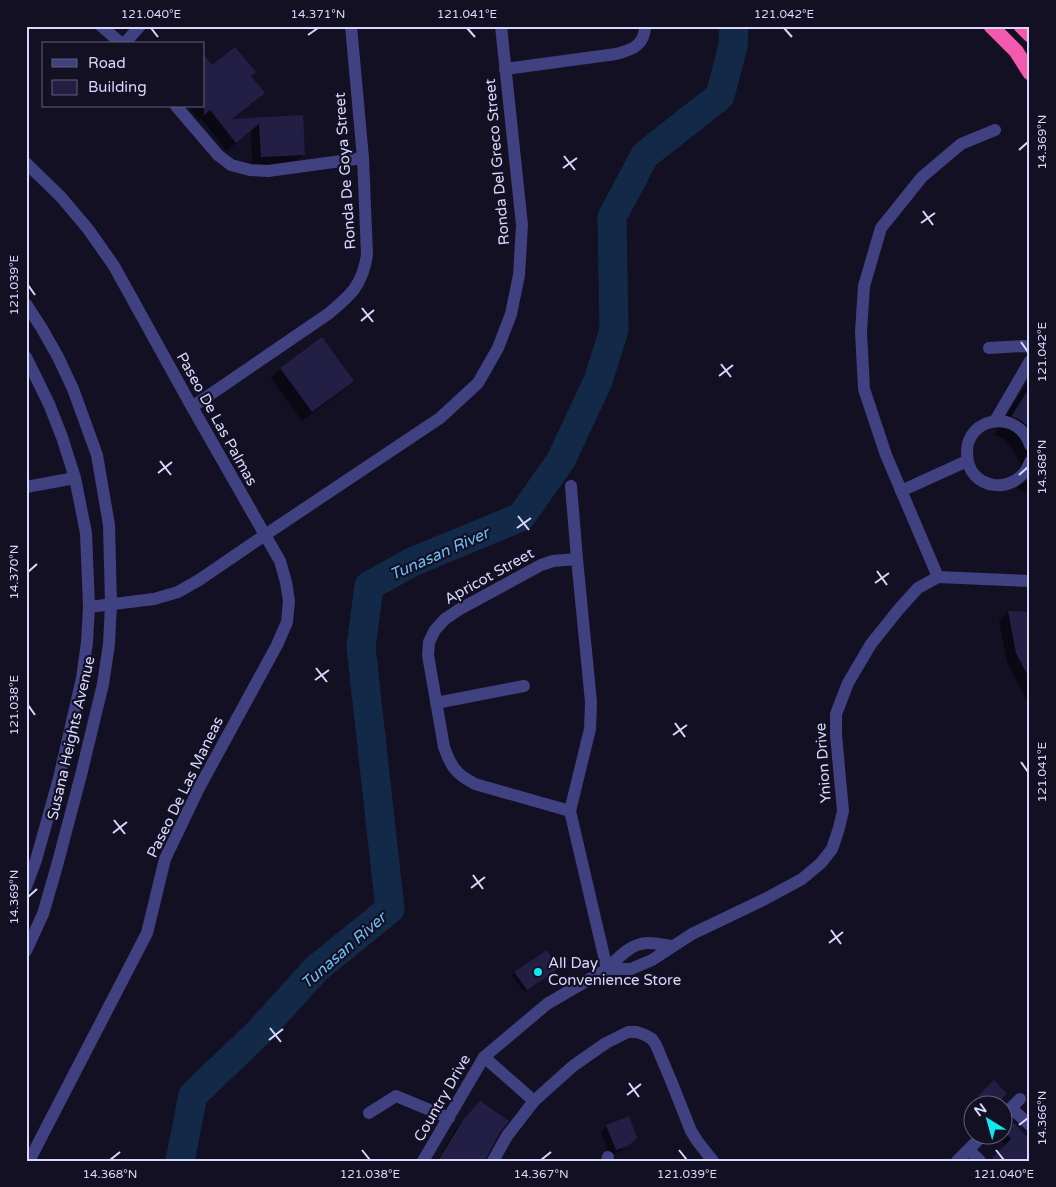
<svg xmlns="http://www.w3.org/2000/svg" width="1056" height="1187" font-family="'Varela Round',sans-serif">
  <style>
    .shadow { fill: #0007 }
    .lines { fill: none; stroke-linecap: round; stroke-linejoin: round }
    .river { stroke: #122a47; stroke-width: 29 }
    .building { fill: #231e44 }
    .minor { stroke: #3f4180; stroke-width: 12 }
    .highway { stroke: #f35aae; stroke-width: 15 }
    .ticks { fill: none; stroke: #d8d7fc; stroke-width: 2 }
    .poi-dot { fill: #11e7ee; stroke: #131024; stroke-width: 2 }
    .labels { text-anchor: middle; stroke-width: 4.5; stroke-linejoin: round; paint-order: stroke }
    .street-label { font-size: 15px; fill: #d8d7fc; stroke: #131024 }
    .poi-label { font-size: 15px; fill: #d8d7fc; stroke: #131024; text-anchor: start }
    .water-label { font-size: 16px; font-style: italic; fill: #6cbff5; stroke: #131024 }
    .neatline { fill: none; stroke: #d8d7fc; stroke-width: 2 }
    .ticks-label { font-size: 12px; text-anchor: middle; fill: #d8d7fc }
  </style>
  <rect width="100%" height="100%" fill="#131024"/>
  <g class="shadow">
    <path d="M204 57 212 67 250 77 263 93 254 102 231 120 302 116 304 154 295 163 252 165 251 131 226 151 201 118 199 120 188 106H204Z"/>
    <path d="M322 339 353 381 343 390 302 421 271 378 280 369Z"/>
    <path d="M1030 379V386L1008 421 1010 422 1030 389V494L1017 489 1020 482 1016 472 1020 466 1019 460 1011 446 1002 438 994 435 1026 384Z"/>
    <path d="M1008 612 1030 613V707L1007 662 999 621Z"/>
    <path d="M554 971 524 992 512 975 515 972Z"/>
    <path d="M994 1082 1006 1094 995 1104H974L973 1103Z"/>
    <path d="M474 1108 499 1131 483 1161H437L457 1127Z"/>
    <path d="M1014 1125 1030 1141 1006 1146 1000 1139Z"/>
    <path d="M607 1126 629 1144 621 1151 609 1156 601 1132Z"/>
  </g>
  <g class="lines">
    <path class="river" d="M180 1161 193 1095 259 1032 316 969 390 909 361 647 369 586 412 562 521 517 561 460 598 381 614 330 612 217 645 155 720 96 733 46 734 26"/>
  </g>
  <g class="building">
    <path d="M235 47 256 72 251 76 265 93 232 119 303 115 305 155 261 157 259 124 236 143 210 110 204 115V55L212 65Z"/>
    <path d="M322 337 354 381 312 412 280 368Z"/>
    <path d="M1030 387V428L1020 420 1012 416Z"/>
    <path d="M1008 611 1030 612V680L1016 653Z"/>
    <path d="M547 950 558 969 527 990 514 972Z"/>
    <path d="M994 1080 1007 1094 996 1104H986L978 1096Z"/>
    <path d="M480 1101 509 1121 500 1132 485 1160 484 1161H438L463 1120Z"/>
    <path d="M629 1116 637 1138 628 1146 616 1150 606 1125Z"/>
    <path d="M1014 1123 1030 1140V1161H989L1011 1139 1005 1132Z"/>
  </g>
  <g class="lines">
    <g class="minor">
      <path d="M101 26 122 44"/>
      <path d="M124 44 140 26"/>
      <path d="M505 69 616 54C632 50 645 45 645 26"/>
      <path d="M176 106 218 155 231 165 250 170 268 171 363 158"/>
      <path d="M26 163 61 197 88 229 114 266 192 407 265 535 199 580 178 592 154 599 89 607"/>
      <path d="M26 304 41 327 58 357 73 389 97 455 109 525 111 604 109 644 103 684 81 775 58 862 43 914 26 951"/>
      <path d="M989 348 1023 346 1030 347"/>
      <path d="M26 357 49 404 62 437 75 478 86 533 89 607 87 642 82 678 59 778 36 860 26 887"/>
      <path d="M192 407 328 314C351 295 362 286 367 255L363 158 351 26"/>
      <path d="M995 421 1030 361"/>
      <path d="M1030 445C1019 409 966 416 967 453 967 491 1017 497 1030 462"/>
      <path d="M571 486 577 559"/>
      <path d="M26 487 75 478"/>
      <path d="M901 491 967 461"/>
      <path d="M938 577 886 455 864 389 861 332 864 286 881 228 922 177 961 144 995 130"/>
      <path d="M436 703 524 686"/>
      <path d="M570 811 475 784C456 774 451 767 444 747L428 655 429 642 435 630 445 619 460 609 541 565 553 561 577 559 591 702 590 729 570 811 607 969"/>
      <path d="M607 969C618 958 631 943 648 943 656 943 665 945 672 946"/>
      <path d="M484 1057 534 1101"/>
      <path d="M1011 1108 1030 1125"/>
      <path d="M369 1113 396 1096 449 1118"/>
      <path d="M1004 1115 1020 1099"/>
      <path d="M969 1150 980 1161"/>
      <path d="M29 1161 147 933 165 859 199 788 277 645 287 622 289 601 286 582 280 561 265 535 440 418 478 383 498 348 511 314 519 275 522 225 501 26"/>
      <path d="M423 1161 484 1057 547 1004 607 969H631L652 960 692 934 765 899 802 879 821 863 832 849 839 828 843 811 836 735V714L848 683 871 644 899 609 918 588 938 577 1030 581"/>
      <path d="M493 1161 507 1136 534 1101 573 1066 606 1043 628 1032H637L645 1035 652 1039 656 1045 672 1083 691 1131 698 1142 713 1161"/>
      <path d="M607 1161 608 1157"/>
      <path d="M957 1161 984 1134"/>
    </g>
    <g class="highway">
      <path d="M991 26 1016 51 1030 73"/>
      <path d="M1021 26 1030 35"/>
    </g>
  </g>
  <path class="ticks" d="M151 28 158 37M467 28 475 37M784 28 792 37M308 35 318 28M1019 150 1028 142M564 156 575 170M563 168 577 158M923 211 933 225M921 223 935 213M28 285 35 295M362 308 373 322M361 321 374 310M1021 342 1028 352M721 364 731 377M719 376 733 365M160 461 171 475M158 473 172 462M1019 475 1028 467M518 516 529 530M517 528 531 518M877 571 887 585M28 572 37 564M875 583 889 573M316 668 327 682M315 680 329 670M28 705 35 715M675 723 685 737M673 735 687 725M1021 762 1028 772M114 820 125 834M113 833 127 822M473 875 483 889M471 888 485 877M28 897 37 889M831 930 841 944M829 943 843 932M270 1028 281 1042M269 1040 283 1029M629 1083 639 1097M627 1095 641 1084M1019 1125 1028 1118M362 1150 370 1160M679 1150 687 1160M996 1150 1004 1160M110 1160 120 1152M541 1160 551 1152"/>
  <circle class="poi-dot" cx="538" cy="972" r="5"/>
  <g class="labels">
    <g class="street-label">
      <text transform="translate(497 162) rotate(-95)" y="5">Ronda Del Greco Street</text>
      <text transform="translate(345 171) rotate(-94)" y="5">Ronda De Goya Street</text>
      <text transform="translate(217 419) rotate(61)" y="5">Paseo De Las Palmas</text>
      <text transform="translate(489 576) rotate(-29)" y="5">Apricot Street</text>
      <text transform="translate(71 738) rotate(-77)" y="5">Susana Heights Avenue</text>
      <text transform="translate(823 763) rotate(-94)" y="5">Ynion Drive</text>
      <text transform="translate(185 787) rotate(-64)" y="5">Paseo De Las Maneas</text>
      <text transform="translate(442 1098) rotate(-60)" y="5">Country Drive</text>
    </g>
    <g class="poi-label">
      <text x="548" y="968">All Day<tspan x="548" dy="17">Convenience Store</tspan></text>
    </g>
    <g class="water-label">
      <text transform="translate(439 553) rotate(-24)" y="6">Tunasan River</text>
      <text transform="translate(343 950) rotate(-41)" y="6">Tunasan River</text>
    </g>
  </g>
  <rect width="1056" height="1187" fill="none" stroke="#131024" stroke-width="55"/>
  <rect x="42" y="42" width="162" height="65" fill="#131024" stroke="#62607a"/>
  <rect x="52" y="59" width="25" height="8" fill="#3f4180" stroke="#62607a"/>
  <text x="88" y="68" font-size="15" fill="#d8d7fc">Road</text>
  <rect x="52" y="80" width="25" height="15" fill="#231e44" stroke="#62607a"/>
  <text x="88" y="92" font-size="15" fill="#d8d7fc">Building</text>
  <g transform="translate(988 1120) rotate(323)"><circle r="24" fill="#131024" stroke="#62607a"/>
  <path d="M0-4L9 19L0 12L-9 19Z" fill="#11e7ee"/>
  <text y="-8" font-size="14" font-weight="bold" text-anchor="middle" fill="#d8d7fc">N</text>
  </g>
  <rect x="28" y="28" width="1000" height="1132" class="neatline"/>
  <g class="ticks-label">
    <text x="151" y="18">121.040°E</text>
    <text x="318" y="18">14.371°N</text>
    <text x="467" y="18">121.041°E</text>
    <text x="784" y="18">121.042°E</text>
    <text transform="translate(1042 142) rotate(-90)" y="4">14.369°N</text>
    <text transform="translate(14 285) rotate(-90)" y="4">121.039°E</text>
    <text transform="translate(1042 352) rotate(-90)" y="4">121.042°E</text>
    <text transform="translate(1042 467) rotate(-90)" y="4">14.368°N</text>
    <text transform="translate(14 572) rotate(-90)" y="4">14.370°N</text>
    <text transform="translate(14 705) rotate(-90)" y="4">121.038°E</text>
    <text transform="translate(1042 772) rotate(-90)" y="4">121.041°E</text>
    <text transform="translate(14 897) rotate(-90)" y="4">14.369°N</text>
    <text transform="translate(1042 1118) rotate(-90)" y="4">14.366°N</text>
    <text x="110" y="1178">14.368°N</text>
    <text x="370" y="1178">121.038°E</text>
    <text x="541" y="1178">14.367°N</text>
    <text x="687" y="1178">121.039°E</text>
    <text x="1004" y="1178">121.040°E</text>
  </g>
</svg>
